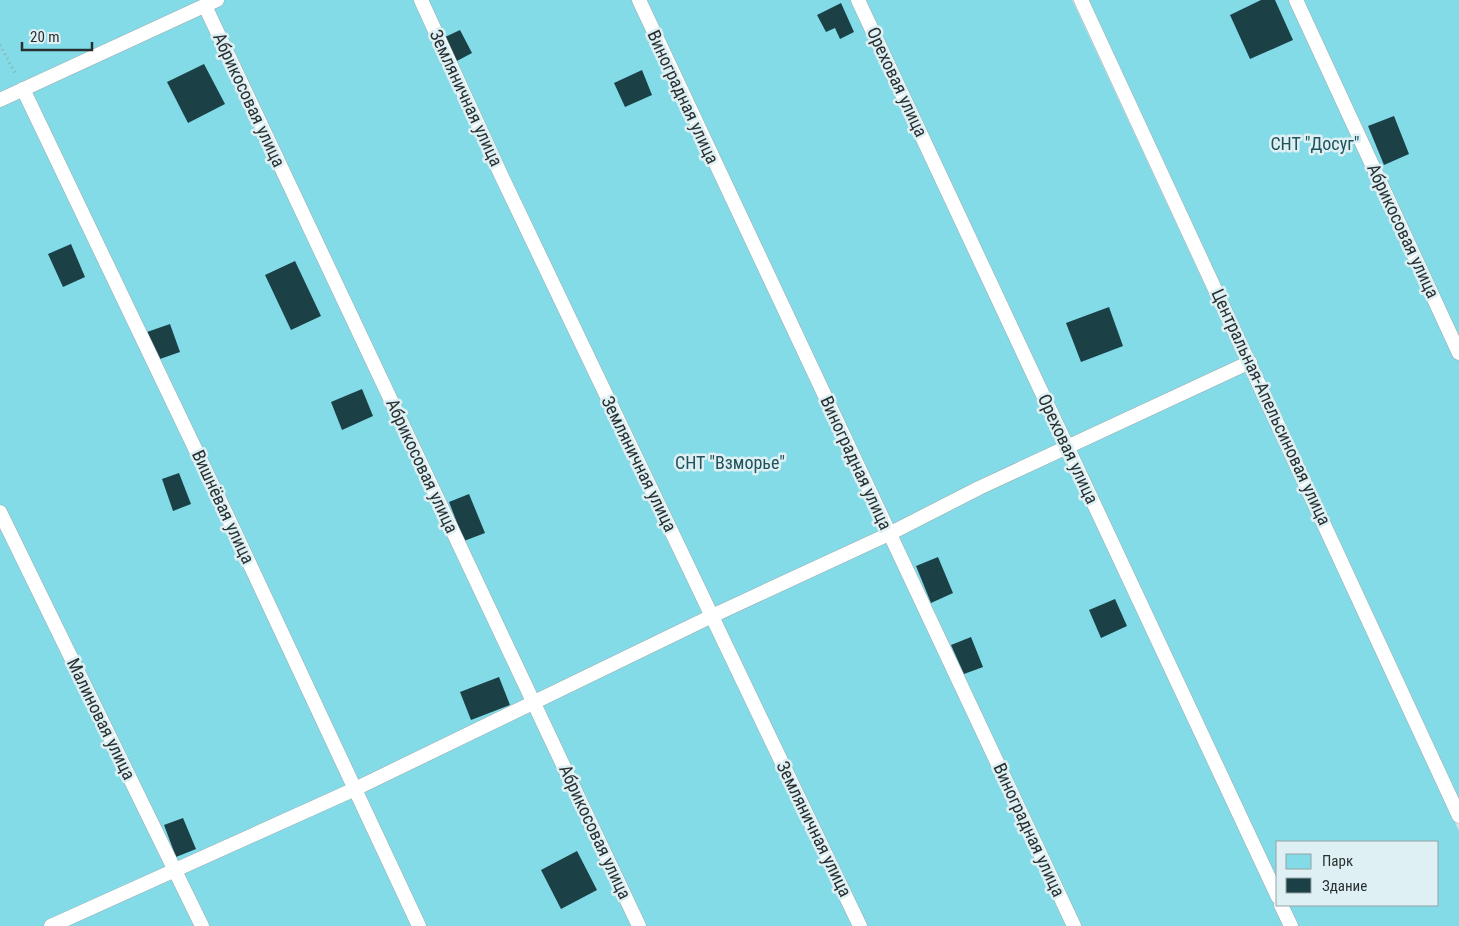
<svg xmlns="http://www.w3.org/2000/svg" width="1459" height="926" font-family="'Roboto Condensed',sans-serif">
  <style>
    .green { fill: #83dbe8; fill-rule: evenodd }
    .building { fill: #1b4046 }
    .lines { fill: none; stroke-linecap: round; stroke-linejoin: round }
    .lane-casing { stroke: #9cadb0; stroke-width: 15 }
    .path { stroke: #97a6a7; stroke-width: 3; stroke-dasharray: 1 4; stroke-linecap: butt }
    .lane { stroke: #fff; stroke-width: 14 }
    .labels { text-anchor: middle; stroke-width: 5; stroke-linejoin: round; paint-order: stroke }
    .street-label { font-size: 18px; fill: #293031; stroke: #def0f3 }
    .park-label { font-size: 18px; fill: #20535b; stroke: #def0f3 }
  </style>
  <rect width="100%" height="100%" fill="#d1e3e5"/>
  <g class="green">
    <path d="M0 0H1072L1459 831V926H0ZM1278 842H1438V905H1278Z"/>
    <path d="M1089 0H1459V799Z"/>
  </g>
  <g class="building">
    <path d="M1261 0H1275L1293 40 1250 59 1230 15Z"/>
    <path d="M841 3 854 32 840 39 835 28 826 32 817 15Z"/>
    <path d="M460 30 472 53 455 62 443 38Z"/>
    <path d="M204 64 225 104 188 123 167 82Z"/>
    <path d="M642 70 652 95 625 107 614 83Z"/>
    <path d="M1394 116 1409 154 1384 165 1368 126Z"/>
    <path d="M71 244 85 277 63 287 48 254Z"/>
    <path d="M295 261 321 316 291 330 265 275Z"/>
    <path d="M1109 307 1123 346 1081 362 1066 323Z"/>
    <path d="M170 324 180 352 157 360 147 332Z"/>
    <path d="M362 389 373 416 342 430 331 402Z"/>
    <path d="M179 473 191 504 173 511 162 479Z"/>
    <path d="M469 494 485 533 464 541 449 502Z"/>
    <path d="M938 557 953 593 931 603 916 566Z"/>
    <path d="M1115 599 1127 626 1101 638 1089 610Z"/>
    <path d="M971 637 983 667 964 674 951 645Z"/>
    <path d="M499 677 510 705 471 720 460 692Z"/>
    <path d="M183 818 196 849 176 857 164 825Z"/>
    <path d="M577 851 597 890 561 909 541 870Z"/>
  </g>
  <g class="lines">
    <defs>
      <g id="lane">
        <path d="M421 0 502 177 860 926"/>
        <path d="M639 0 1074 926"/>
        <path d="M858 0 1278 897"/>
        <path d="M1081 0 1459 816"/>
        <path d="M1296 0 1459 353"/>
        <path d="M205 6 639 926"/>
        <path d="M23 89 223 507 419 926"/>
        <path d="M0 100 217 0"/>
        <path d="M0 512 202 926"/>
        <path d="M1281 905 1291 926"/>
        <path d="M51 926 355 789 712 616 889 534 979 488 1250 362"/>
      </g>
    </defs>
    <use href="#lane" class="lane-casing"/>
    <path class="path" d="M0 45 15 73"/>
    <use href="#lane" class="lane"/>
  </g>
  <g class="labels">
    <g class="street-label">
      <text transform="translate(897 82) rotate(65)" y="6">Ореховая улица</text>
      <text transform="translate(683 97) rotate(65)" y="6">Виноградная улица</text>
      <text transform="translate(466 98) rotate(65)" y="6">Земляничная улица</text>
      <text transform="translate(249 100) rotate(65)" y="6">Абрикосовая улица</text>
      <text transform="translate(1403 231) rotate(65)" y="6">Абрикосовая улица</text>
      <text transform="translate(1271 407) rotate(65)" y="6">Центральная-Апельсиновая улица</text>
      <text transform="translate(1068 449) rotate(65)" y="6">Ореховая улица</text>
      <text transform="translate(856 463) rotate(65)" y="6">Виноградная улица</text>
      <text transform="translate(639 464) rotate(64)" y="6">Земляничная улица</text>
      <text transform="translate(422 466) rotate(65)" y="6">Абрикосовая улица</text>
      <text transform="translate(223 507) rotate(65)" y="6">Вишнёвая улица</text>
      <text transform="translate(101 719) rotate(64)" y="6">Малиновая улица</text>
      <text transform="translate(814 829) rotate(64)" y="6">Земляничная улица</text>
      <text transform="translate(1029 830) rotate(65)" y="6">Виноградная улица</text>
      <text transform="translate(595 832) rotate(65)" y="6">Абрикосовая улица</text>
    </g>
    <g class="park-label">
      <text x="1315" y="150">СНТ "Досуг"</text>
      <text x="730" y="469">СНТ "Взморье"</text>
    </g>
  </g>
  <rect x="1276" y="841" width="162" height="65" fill="#def0f3" stroke="#96a3a5"/>
  <rect x="1286" y="854" width="25" height="15" fill="#83dbe8" stroke="#96a3a5"/>
  <text x="1322" y="866" font-size="15" fill="#293031">Парк</text>
  <rect x="1286" y="878" width="25" height="15" fill="#1b4046" stroke="#96a3a5"/>
  <text x="1322" y="891" font-size="15" fill="#293031">Здание</text>
  <path d="M22 42v8h70v-8" fill="none" stroke="#293031" stroke-width="2.5"/>
  <text x="30" y="42" font-size="15" fill="#293031" stroke="#def0f3" stroke-width="4" paint-order="stroke">20 m</text>
</svg>
